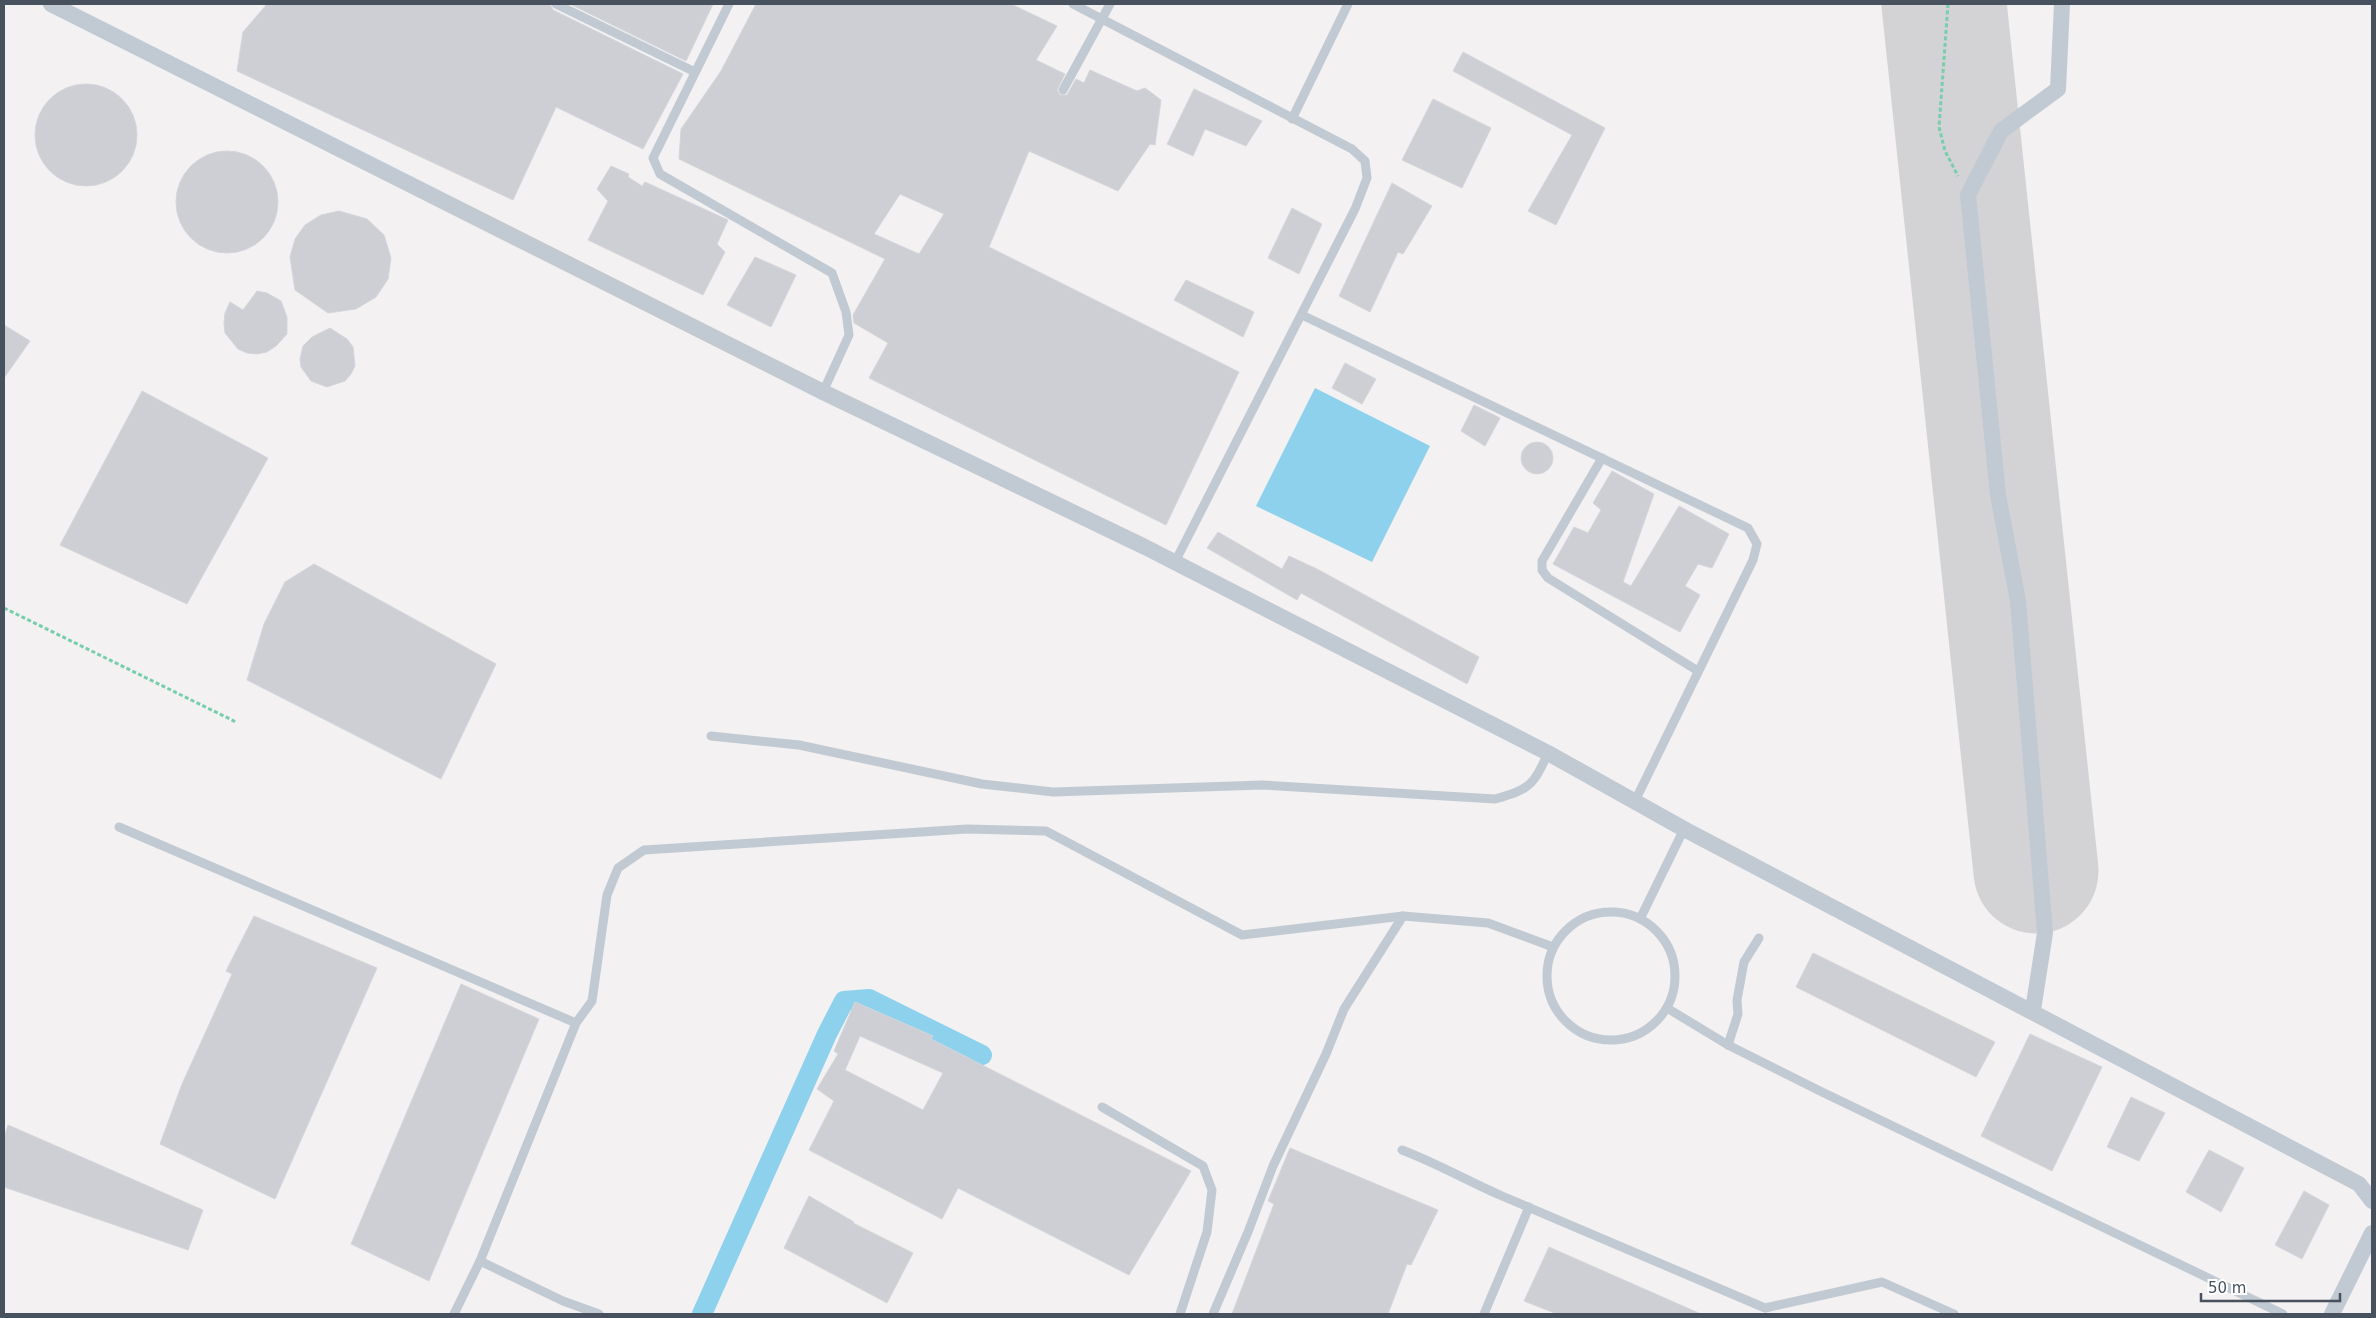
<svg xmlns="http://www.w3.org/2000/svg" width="2376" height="1318" font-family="'DejaVu Sans',sans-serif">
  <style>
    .water { fill: #8dd1ed }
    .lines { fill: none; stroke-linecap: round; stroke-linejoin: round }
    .canal { stroke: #8dd1ed; stroke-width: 20 }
    .runway { stroke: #d3d3d6; stroke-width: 125 }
    .building { fill: #cdcfd5; stroke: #d5d6dc; fill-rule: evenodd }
    .path { stroke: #77ceaa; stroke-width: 3; stroke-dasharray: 4 2.5; stroke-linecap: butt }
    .service { stroke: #c1cad2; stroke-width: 9 }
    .minor { stroke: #c1cad2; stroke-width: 16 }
  </style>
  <rect width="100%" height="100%" fill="#f3f1f1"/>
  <path class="water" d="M1315 388 1430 446 1372 562 1256 506Z"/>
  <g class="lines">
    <path class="canal" d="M702 1314 827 1034 844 1001 869 999 982 1055"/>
    <path class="runway" d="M1944 4 2036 871"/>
  </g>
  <g class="building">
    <path d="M267 4H550L553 10 683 74 643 149 556 107 513 200 237 71 243 32Z"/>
    <path d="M570 4H713L686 61Z"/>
    <path d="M756 4H1011L1057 26 1036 60 1065 74 1057 90 1060 95H1067L1076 79 1084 83 1090 70 1137 91 1145 88 1161 100 1155 145 1150 144 1118 191 1029 151 989 247 1239 372 1166 525 869 378 888 343 854 323 853 315 885 259 679 159 681 129 721 71ZM900 194 944 214 919 254 874 234Z"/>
    <path d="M1463 52 1605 128 1556 225 1528 211 1572 135 1453 71Z"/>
    <circle cx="86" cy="135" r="51"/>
    <path d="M1194 89 1262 121 1246 146 1205 129 1193 156 1167 144Z"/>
    <path d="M1433 99 1491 128 1462 188 1402 160Z"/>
    <circle cx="227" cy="202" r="51"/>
    <path d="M611 166 629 174 628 177 642 186 645 182 728 220 717 244 725 252 703 295 588 240 608 201 597 189Z"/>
    <path d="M1392 183 1432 206 1403 254 1398 252 1370 312 1339 296Z"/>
    <path d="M1292 208 1322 224 1299 274 1268 258Z"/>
    <path d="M339 211 367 219 384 235 391 258 388 279 376 297 356 309 328 313 295 290 290 257 295 239 305 225 321 215Z"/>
    <path d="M755 257 796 275 771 327 727 305Z"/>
    <path d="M1186 280 1254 312 1243 337 1174 300Z"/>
    <path d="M257 291 267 293 281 301 287 317V334L276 346 267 352 257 354 247 353 238 349 225 333 224 323 225 313 230 302 243 310Z"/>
    <path d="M4 325 30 341 4 378Z"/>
    <path d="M330 328 347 339 353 347 355 366 351 374 345 381 327 387 311 381 301 367 300 359 303 346 312 337Z"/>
    <path d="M1345 363 1376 379 1362 404 1332 388Z"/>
    <path d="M142 391 268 458 187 604 60 545Z"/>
    <path d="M1474 405 1500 418 1485 446 1461 431Z"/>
    <circle cx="1537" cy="458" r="16"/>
    <path d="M1612 471 1654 494 1623 582 1631 586 1679 506 1729 534 1712 568 1698 564 1685 586 1700 595 1680 632 1553 564 1574 527 1588 533 1601 510 1593 503Z"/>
    <path d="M1218 532 1282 569 1289 556 1317 569 1479 657 1467 684 1301 593 1297 600 1207 548Z"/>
    <path d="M314 564 496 664 441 779 247 680 264 624 285 582Z"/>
    <path d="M254 916 377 968 275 1199 160 1144 182 1084 232 974 226 971Z"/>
    <path d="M1813 953 1995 1042 1976 1077 1796 987Z"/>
    <path d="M461 984 539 1019 429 1281 351 1244Z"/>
    <path d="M855 1002 933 1036 931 1039 1191 1171 1129 1275 958 1188 942 1219 809 1150 834 1101 817 1089 838 1054 834 1051ZM860 1036 943 1073 923 1110 845 1070Z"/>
    <path d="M2030 1034 2102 1067 2052 1171 1981 1136Z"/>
    <path d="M2131 1097 2165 1113 2139 1161 2107 1147Z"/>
    <path d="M8 1125 203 1210 188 1250 4 1187V1138Z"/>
    <path d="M1290 1148 1438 1210 1411 1265 1407 1264 1388 1314H1232L1274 1204 1268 1201Z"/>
    <path d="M2209 1150 2244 1168 2221 1212 2186 1192Z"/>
    <path d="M2304 1191 2329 1205 2302 1259 2275 1245Z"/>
    <path d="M809 1196 854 1222 853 1223 913 1253 887 1303 784 1248Z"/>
    <path d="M1549 1247 1701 1314H1557L1524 1301Z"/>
  </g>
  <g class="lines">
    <g class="path">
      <path d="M1948 4 1939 127 1945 151 1958 176"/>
      <path d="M4 608 236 722"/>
    </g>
    <g class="service">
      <path d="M556 4 695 72"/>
      <path d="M729 4 653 158 660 174 832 273 846 312 849 335 823 392"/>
      <path d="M1073 4 1352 149 1365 161 1367 178 1355 209 1175 562"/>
      <path d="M1063 90 1110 4"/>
      <path d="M1292 119 1348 4"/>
      <path d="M1302 315 1748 528 1757 544 1753 560 1635 801"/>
      <path d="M1602 458 1542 561V570L1548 578 1698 671"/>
      <path d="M711 736 799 745 982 784 1053 792 1262 785 1495 799C1530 789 1533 786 1548 753"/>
      <path d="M119 827 576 1023"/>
      <circle cx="1611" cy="976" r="64"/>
      <path d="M1640 919 1684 829"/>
      <path d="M1667 1008 1728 1045 1822 1092 2283 1314"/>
      <path d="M1728 1045 1738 1014 1737 1000 1744 962 1759 938"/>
      <path d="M1102 1107 1203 1166 1212 1190 1207 1232 1180 1314"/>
      <path d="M1402 1150C1436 1163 1468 1181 1502 1196L1765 1308 1882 1282 1954 1314"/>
      <path d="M480 1261 563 1301 599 1314"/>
      <path d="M454 1314 480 1261 576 1023 592 1001 607 895 618 868 644 850 967 829 1046 831 1242 935 1403 916 1488 923 1553 947"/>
      <path d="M1213 1314 1248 1232 1273 1166 1326 1054 1344 1009 1403 916"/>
      <path d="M1484 1314 1529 1207"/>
    </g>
    <g class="minor">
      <path d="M51 4 823 392 1145 547 1548 753 1684 829 2359 1184 2372 1201"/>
      <path d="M2033 1010 2045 933 2018 601 1998 495 1968 195 2001 131 2058 89 2062 4"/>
      <path d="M2332 1314 2372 1233"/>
    </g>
  </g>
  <rect width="2376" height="1318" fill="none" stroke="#48525e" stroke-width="10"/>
  <path d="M2201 1293v8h139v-8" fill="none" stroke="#48525e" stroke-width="2.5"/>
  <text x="2208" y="1293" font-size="15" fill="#48525e" stroke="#ffffff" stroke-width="4" paint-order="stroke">50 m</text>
</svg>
